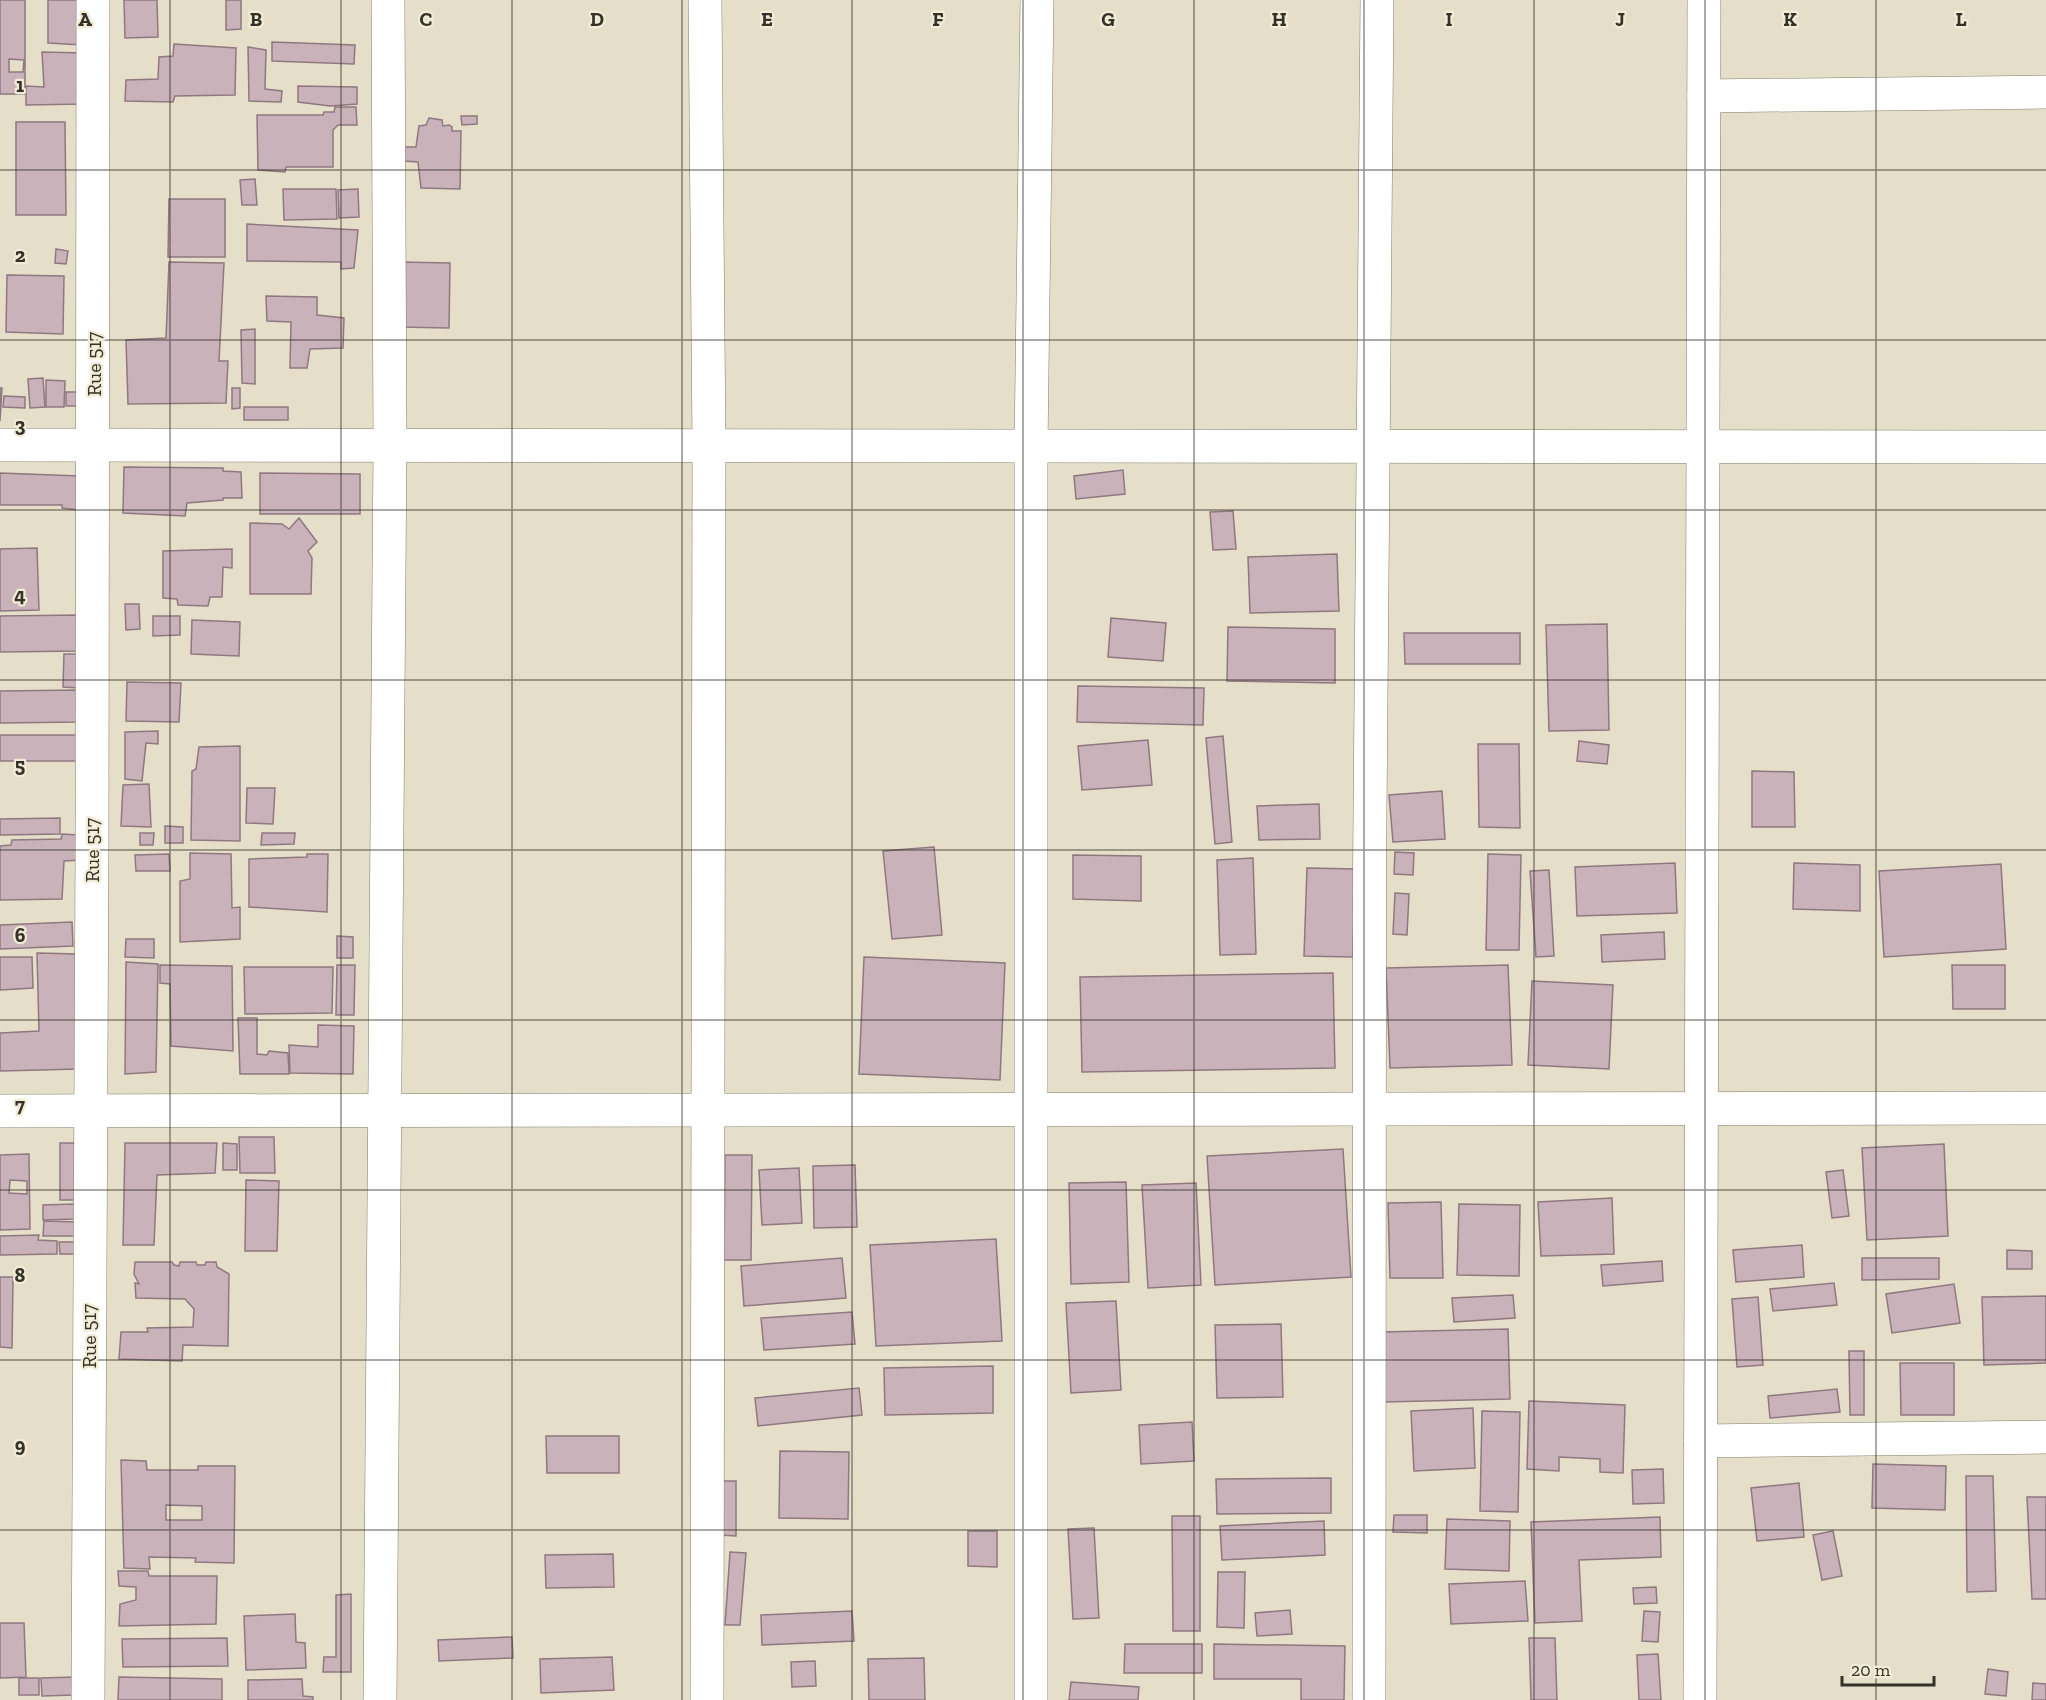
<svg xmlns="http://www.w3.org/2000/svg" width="2046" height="1700" font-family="'Zilla Slab',serif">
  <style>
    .building { fill: #cab2ba; stroke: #8f7880; stroke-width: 1.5; fill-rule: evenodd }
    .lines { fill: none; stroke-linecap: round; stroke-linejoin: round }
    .minor-casing { stroke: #837d69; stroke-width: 34 }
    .minor { stroke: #fff; stroke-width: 33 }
    .grid { fill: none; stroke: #343129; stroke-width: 1.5; stroke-opacity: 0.55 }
    .labels { text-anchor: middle; stroke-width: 4.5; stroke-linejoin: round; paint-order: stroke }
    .street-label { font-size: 20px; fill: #343129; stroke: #f2ecd6 }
    .grid-label { font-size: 20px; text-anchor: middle; font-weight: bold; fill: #343129; stroke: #f2ecd6; stroke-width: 4.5; stroke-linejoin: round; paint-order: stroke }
  </style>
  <rect width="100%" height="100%" fill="#e5dec9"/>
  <g class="building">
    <path d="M0 0H25V94H0ZM9 59 24 60 23 72H9Z"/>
    <path d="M48 0H82V45L48 43Z"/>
    <path d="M124 0H157L158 37 125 38Z"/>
    <path d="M226 0H241V29L226 30Z"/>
    <path d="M272 42 355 45 354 64 272 61Z"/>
    <path d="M174 44 236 48 235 95 175 96 173 102 125 101 126 80 158 79 159 57 173 56Z"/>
    <path d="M248 47 266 50 265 89 282 91 281 102 249 101Z"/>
    <path d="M42 52 84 53 83 104 26 105V86L44 87Z"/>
    <path d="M298 86 357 87V104L330 106 298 102Z"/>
    <path d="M335 107H356L357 125H338L333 130V167H286L285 172 258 170 257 115H323L324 112H334Z"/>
    <path d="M461 116H477V124L462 125Z"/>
    <path d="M429 118 442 120 443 126 449 125 452 127V131H461L460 189 421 188 418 162 404 161 405 147H416L419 126 426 125Z"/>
    <path d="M16 122H65L66 215H16Z"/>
    <path d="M255 179 257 205H242L240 180Z"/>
    <path d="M283 189H336L337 219 284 220Z"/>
    <path d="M358 189 359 217 339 218 338 190Z"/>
    <path d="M169 199H225V257H168Z"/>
    <path d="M247 224 358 230 354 268 341 269V262L247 261Z"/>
    <path d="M56 249 68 251 66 264 55 263Z"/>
    <path d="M169 262 224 263 219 361H228L226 403 128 404 126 340 166 338Z"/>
    <path d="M400 262 450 263 449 328 399 327Z"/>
    <path d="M7 275 64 276 63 334 6 332Z"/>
    <path d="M266 296 317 297V315L344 318 343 348 310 349 307 368H290L291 322 267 321Z"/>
    <path d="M255 329V384L242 383 241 330Z"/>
    <path d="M43 378 45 407 30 408 28 379Z"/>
    <path d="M46 380 65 381 64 407H46Z"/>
    <path d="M0 388H2L0 421Z"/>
    <path d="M232 388H240V408L232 409Z"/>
    <rect x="66" y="392" width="12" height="14"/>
    <path d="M4 396 25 397V408L3 407Z"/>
    <rect x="244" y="407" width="44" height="13"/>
    <path d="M124 467 223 468V471L241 472 242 498H223V500L187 503 185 516 123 513Z"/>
    <path d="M1123 470 1125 494 1076 499 1074 476Z"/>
    <path d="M0 473 79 476 78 510 62 508V505H0Z"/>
    <path d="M260 473 360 474V514H260Z"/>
    <path d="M1233 511 1236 549 1213 550 1210 512Z"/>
    <path d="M299 518 317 542 308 551 312 558 311 594H250V523L282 524 289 529Z"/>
    <path d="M37 548 39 610 0 611V549Z"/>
    <path d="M232 549V568L223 567 222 597H210L208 606 178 605 177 599 163 598V551Z"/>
    <path d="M1337 554 1339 611 1250 613 1248 557Z"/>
    <path d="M125 604H139L140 629 126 630Z"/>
    <path d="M78 615V651L0 652V616Z"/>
    <path d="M153 616H180V635L153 636Z"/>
    <path d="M1111 618 1166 623 1163 661 1108 657Z"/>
    <path d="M192 620 240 622 239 656 191 654Z"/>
    <path d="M1607 624 1609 730 1549 731 1546 625Z"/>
    <path d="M1228 627 1335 629V683L1227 681Z"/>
    <path d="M1404 633H1520V664H1405Z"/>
    <path d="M64 654H80L79 688 63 687Z"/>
    <path d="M127 682 181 683 179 722 126 721Z"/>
    <path d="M1078 686 1204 688 1203 725 1077 722Z"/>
    <path d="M78 690 79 722 0 723V691Z"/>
    <path d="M158 731V744L146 743 142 781 125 779V732Z"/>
    <rect x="0" y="735" width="78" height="26"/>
    <path d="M1223 736 1232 842 1215 844 1206 738Z"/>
    <path d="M1148 740 1152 785 1082 790 1078 746Z"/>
    <path d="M1579 741 1609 745 1607 764 1577 761Z"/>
    <path d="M1478 744H1519L1520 828 1479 827Z"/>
    <path d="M240 746V841L191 840 192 771 196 769 199 747Z"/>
    <path d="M1752 771 1794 772 1795 827H1752Z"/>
    <path d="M149 784 151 827 121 826 123 785Z"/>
    <path d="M247 788H275L273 824 246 823Z"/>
    <path d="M1442 791 1445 839 1393 842 1389 795Z"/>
    <path d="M1319 804 1320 839 1259 840 1257 806Z"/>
    <path d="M60 818V834L0 835V819Z"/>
    <path d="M165 826 183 827V843H165Z"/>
    <path d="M140 833H154L153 845H140Z"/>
    <path d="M262 833H295L294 844 261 845Z"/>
    <path d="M62 834 79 835 81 860 64 861 62 899 0 900V846L11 845 12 840 61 839Z"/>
    <path d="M934 847 942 935 892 939 883 851Z"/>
    <path d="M1395 852 1414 853 1413 875 1394 874Z"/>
    <path d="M190 853 231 854 232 908 240 907V939L180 942V881L190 879Z"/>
    <path d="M169 854 170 871H136L135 855Z"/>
    <path d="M307 854H328L327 912 249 907V859L307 857Z"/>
    <path d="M1488 854 1521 855 1519 950H1486Z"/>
    <path d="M1073 855 1141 856V901L1073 899Z"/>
    <path d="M1253 858 1256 954 1220 955 1217 860Z"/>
    <path d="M1675 863 1677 913 1577 916 1575 867Z"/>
    <path d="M1794 863 1860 865V911L1793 909Z"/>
    <path d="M2001 864 2006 949 1884 957 1879 871Z"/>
    <path d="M1307 868 1355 869 1353 957 1304 956Z"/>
    <path d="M1549 870 1554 956 1536 957 1530 871Z"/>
    <path d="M1395 893 1409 894 1407 935 1393 934Z"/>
    <path d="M72 922 73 946 0 949V925Z"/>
    <path d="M1664 932 1665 959 1602 962 1601 935Z"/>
    <path d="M337 936 353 937V958H337Z"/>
    <path d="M126 939H154V958L125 957Z"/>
    <path d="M37 953 78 954V1069L0 1071V1033L39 1031Z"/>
    <path d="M0 957H32L33 988 0 990Z"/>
    <path d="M864 957 1005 963 1000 1080 859 1074Z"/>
    <path d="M126 962 158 964 156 1072 125 1074Z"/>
    <path d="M160 965 232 966 233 1051 171 1046 170 984 160 983Z"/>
    <path d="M337 965H355L354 1015H336Z"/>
    <path d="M1508 965 1512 1065 1390 1068 1386 968Z"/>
    <path d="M1952 965H2005V1009H1953Z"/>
    <path d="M244 967H333L332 1013 245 1014Z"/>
    <path d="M1333 973 1335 1068 1082 1072 1080 977Z"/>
    <path d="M1532 981 1613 985 1609 1069 1528 1065Z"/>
    <path d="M238 1018H257V1054L267 1055 269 1051 288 1053 289 1074H240Z"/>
    <path d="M318 1025 354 1026 353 1074 290 1073 289 1045 318 1047Z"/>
    <path d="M239 1137H274L275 1173H240Z"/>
    <rect x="60" y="1143" width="17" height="57"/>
    <path d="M125 1143H217L215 1173 157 1175 154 1245H123Z"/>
    <path d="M223 1143 237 1144V1170H223Z"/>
    <path d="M1944 1144 1948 1236 1867 1240 1862 1148Z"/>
    <path d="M1343 1149 1351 1277 1215 1285 1207 1156Z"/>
    <path d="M29 1154 30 1229 0 1230V1155ZM10 1180 27 1181V1194L9 1193Z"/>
    <path d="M725 1155H752L751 1260H724Z"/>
    <path d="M855 1165 857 1227 814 1228 813 1166Z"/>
    <path d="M799 1168 802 1223 762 1225 759 1170Z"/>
    <path d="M1843 1170 1849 1216 1832 1218 1826 1172Z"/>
    <path d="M246 1180 279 1181 277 1251H245Z"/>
    <path d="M1126 1182 1129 1282 1071 1284 1069 1183Z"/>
    <path d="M1196 1183 1201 1285 1148 1288 1142 1185Z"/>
    <path d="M1612 1198 1614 1254 1541 1256 1538 1202Z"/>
    <path d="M1441 1202 1443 1278H1390L1388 1203Z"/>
    <path d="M75 1204 76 1219 43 1220V1205Z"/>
    <path d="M1459 1204 1520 1205 1519 1276 1457 1275Z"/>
    <path d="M44 1221 77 1222V1236H43Z"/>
    <path d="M39 1235 38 1240 57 1241V1254L0 1255V1236Z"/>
    <path d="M996 1239 1002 1341 876 1346 870 1245Z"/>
    <path d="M59 1242H77L78 1254H60Z"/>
    <path d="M1802 1245 1804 1277 1736 1282 1733 1250Z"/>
    <path d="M2007 1250 2032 1251V1269H2007Z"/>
    <path d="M842 1258 846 1298 744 1306 741 1266Z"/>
    <path d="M1862 1258H1939V1279L1862 1280Z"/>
    <path d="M1662 1261 1663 1281 1603 1286 1601 1265Z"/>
    <path d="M135 1262H172L174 1265 179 1266 180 1262H196L197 1265H205L206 1262H216L217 1267 229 1274 228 1346 183 1345 182 1361 119 1359 121 1332H148L147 1328 193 1327 194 1309 185 1299 136 1298 135 1283 139 1284 134 1274Z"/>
    <path d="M0 1277H13L12 1348 0 1347Z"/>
    <path d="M1834 1283 1837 1305 1773 1311 1770 1289Z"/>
    <path d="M1954 1284 1960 1323 1892 1333 1886 1294Z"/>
    <path d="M1513 1295 1515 1318 1454 1322 1452 1298Z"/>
    <path d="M2046 1296V1363L1984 1365 1982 1297Z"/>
    <path d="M1758 1297 1763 1365 1737 1367 1732 1299Z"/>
    <path d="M1116 1301 1121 1390 1071 1393 1066 1303Z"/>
    <path d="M852 1312 855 1344 764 1350 761 1318Z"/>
    <path d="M1281 1324 1283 1397 1217 1398 1215 1325Z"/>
    <path d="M1508 1329 1510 1399 1384 1402 1382 1332Z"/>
    <path d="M1849 1351H1864V1415H1850Z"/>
    <path d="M1900 1363H1954V1415H1901Z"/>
    <path d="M993 1366V1413L885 1415 884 1368Z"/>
    <path d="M859 1388 862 1415 758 1426 755 1398Z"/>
    <path d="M1837 1389 1840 1412 1770 1418 1768 1396Z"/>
    <path d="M1529 1401 1625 1405 1623 1473 1600 1472V1459L1559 1457V1471L1527 1469Z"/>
    <path d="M1473 1408 1475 1468 1414 1471 1411 1411Z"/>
    <path d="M1482 1411 1520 1412 1518 1512 1480 1511Z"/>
    <path d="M1192 1422 1194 1461 1141 1464 1139 1425Z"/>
    <path d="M546 1436H619V1473H547Z"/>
    <path d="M780 1451 849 1452 848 1519 779 1518Z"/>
    <path d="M121 1460 146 1461 147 1470H198V1466H235L234 1563 195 1562 196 1558 149 1557 150 1569 124 1568ZM166 1505 202 1506V1520H166Z"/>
    <path d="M1873 1464 1946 1466 1945 1510 1872 1508Z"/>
    <path d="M1663 1469 1664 1503 1633 1504 1632 1470Z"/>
    <path d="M1966 1476H1993L1996 1591 1967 1592Z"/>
    <path d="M1331 1478V1513L1217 1514 1216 1479Z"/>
    <path d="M719 1481H736V1536L719 1535Z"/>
    <path d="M1799 1483 1804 1537 1757 1541 1751 1488Z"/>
    <path d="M2027 1497H2046V1599H2032Z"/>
    <path d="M1394 1515H1427V1533L1393 1532Z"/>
    <path d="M1172 1516H1200V1631H1173Z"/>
    <path d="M1660 1517 1661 1557 1579 1560 1582 1621 1535 1623 1531 1522Z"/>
    <path d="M1447 1519 1510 1521 1509 1571 1445 1569Z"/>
    <path d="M1324 1521 1325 1555 1222 1560 1220 1526Z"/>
    <path d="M1094 1528 1099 1618 1073 1619 1068 1529Z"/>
    <path d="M968 1531H997V1567L968 1566Z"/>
    <path d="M1833 1531 1842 1576 1822 1580 1813 1535Z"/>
    <path d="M730 1552 746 1553 740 1625H725Z"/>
    <path d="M613 1554 614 1587 546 1588 545 1555Z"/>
    <path d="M118 1571H148L149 1576H217L216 1624 119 1626 120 1604 136 1600V1587L119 1586Z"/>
    <path d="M1218 1572H1245L1244 1628 1217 1627Z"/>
    <path d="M1525 1581 1528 1621 1451 1624 1449 1584Z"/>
    <path d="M1656 1587 1657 1603 1634 1604 1633 1588Z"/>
    <path d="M351 1594V1672H323L324 1657H336V1595Z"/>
    <path d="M1290 1610 1292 1634 1257 1636 1255 1613Z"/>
    <path d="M852 1611 854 1641 762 1645 761 1615Z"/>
    <path d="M1644 1611 1660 1612 1658 1642 1642 1641Z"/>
    <path d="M295 1614 296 1642 305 1643 306 1668 246 1670 244 1616Z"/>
    <path d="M0 1623H24L26 1677 0 1678Z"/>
    <path d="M512 1637 513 1658 439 1661 438 1640Z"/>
    <path d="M227 1638 228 1666 123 1667 122 1639Z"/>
    <path d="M1529 1638H1555L1557 1700H1531Z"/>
    <path d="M1125 1644H1202V1673H1124Z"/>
    <path d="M1214 1644 1345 1646 1344 1700H1301V1679H1214Z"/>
    <path d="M1658 1654 1661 1700H1639L1637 1655Z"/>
    <path d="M612 1657 614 1690 541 1693 540 1659Z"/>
    <path d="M924 1658 925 1700H869L868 1659Z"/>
    <path d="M815 1661 816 1686 792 1687 791 1662Z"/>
    <path d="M1988 1669 2008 1672 2006 1696 1985 1694Z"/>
    <path d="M74 1677 75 1695 42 1696 41 1678Z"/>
    <path d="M119 1677 222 1679V1700H118Z"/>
    <rect x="19" y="1678" width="20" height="17"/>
    <path d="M302 1679 303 1696 313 1697V1700H248V1680Z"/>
    <path d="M1071 1682 1139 1687 1138 1700H1069Z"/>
    <path d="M2033 1683 2046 1684V1700H2032Z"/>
  </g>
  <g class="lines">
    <defs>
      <g id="minor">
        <path d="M705 0 709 446 707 1700"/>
        <path d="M1704 96 2046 92"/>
        <path d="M0 445 2046 447"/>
        <path d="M0 1111 2046 1108"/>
        <path d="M1700 1441 2046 1437"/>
        <path d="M88 1700C90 1133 95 567 93 0"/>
        <path d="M380 1700 390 446 388 0"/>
        <path d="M1031 1700V447L1037 0"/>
        <path d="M1369 1700C1368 1133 1369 567 1377 0"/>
        <path d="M1700 1700 1704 0"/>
      </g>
    </defs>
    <use href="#minor" class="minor-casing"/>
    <use href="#minor" class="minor"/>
  </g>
  <path class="grid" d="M170 0V1700M341 0V1700M512 0V1700M682 0V1700M852 0V1700M1023 0V1700M1194 0V1700M1364 0V1700M1534 0V1700M1705 0V1700M1876 0V1700M0 170H2046M0 340H2046M0 510H2046M0 680H2046M0 850H2046M0 1020H2046M0 1190H2046M0 1360H2046M0 1530H2046"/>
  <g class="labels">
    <g class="street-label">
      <text transform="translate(94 364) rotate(-90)" y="7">Rue 517</text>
      <text transform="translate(92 850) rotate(-90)" y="7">Rue 517</text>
      <text transform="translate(89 1336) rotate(-90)" y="7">Rue 517</text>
    </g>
  </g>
  <g class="grid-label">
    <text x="85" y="26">A</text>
    <text x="256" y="26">B</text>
    <text x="426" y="26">C</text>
    <text x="597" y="26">D</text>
    <text x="767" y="26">E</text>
    <text x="938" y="26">F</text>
    <text x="1108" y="26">G</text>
    <text x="1279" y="26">H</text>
    <text x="1449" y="26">I</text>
    <text x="1620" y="26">J</text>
    <text x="1790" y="26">K</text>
    <text x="1961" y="26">L</text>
    <text x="20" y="92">1</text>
    <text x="20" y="262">2</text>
    <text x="20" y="432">3</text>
    <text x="20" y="602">4</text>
    <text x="20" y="772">5</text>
    <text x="20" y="942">6</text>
    <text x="20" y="1112">7</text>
    <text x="20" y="1282">8</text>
    <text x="20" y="1452">9</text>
  </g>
  <path d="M1842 1676v9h92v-9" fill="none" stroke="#343129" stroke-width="3"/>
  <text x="1851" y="1676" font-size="18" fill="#343129" stroke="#f2ecd6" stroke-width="4.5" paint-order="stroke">20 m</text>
</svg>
